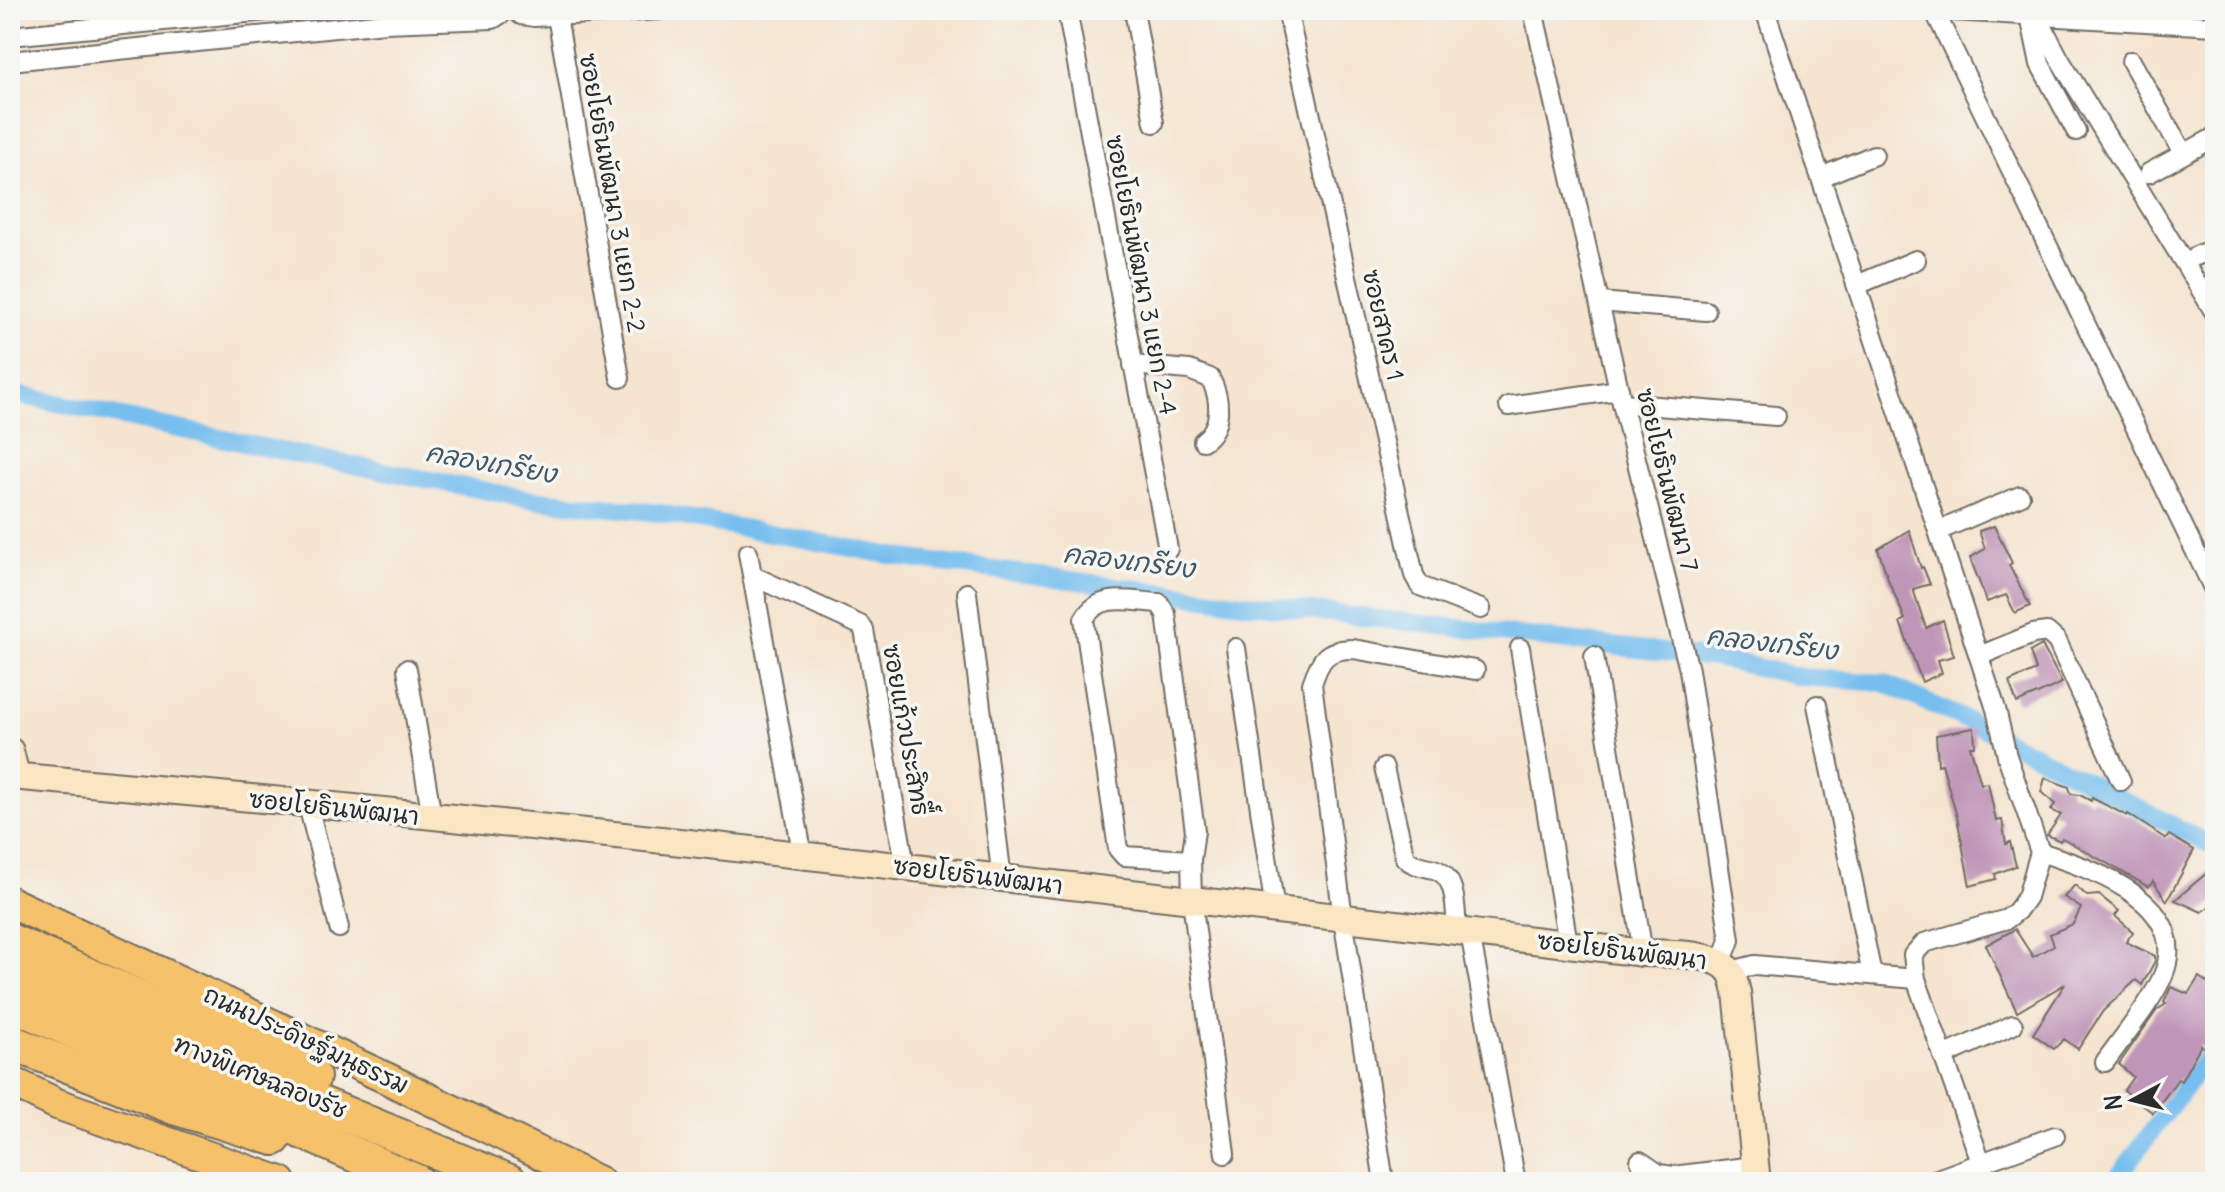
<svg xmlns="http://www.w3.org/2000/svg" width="2225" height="1192" font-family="Delius,'Playpen Sans Thai',sans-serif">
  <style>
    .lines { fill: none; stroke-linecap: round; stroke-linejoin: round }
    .canal { stroke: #76beee; stroke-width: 18 }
    .building { fill: #c096b8 }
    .street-casing { stroke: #726c64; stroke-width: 22 }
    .secondary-casing { stroke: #726c64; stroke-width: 30 }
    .primary-casing { stroke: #726c64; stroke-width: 34 }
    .highway-casing { stroke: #726c64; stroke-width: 38 }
    .street { stroke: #fff; stroke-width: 18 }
    .secondary { stroke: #fbe6c4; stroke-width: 26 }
    .primary { stroke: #f5c16b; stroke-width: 30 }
    .highway { stroke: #f5c16b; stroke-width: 34 }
    .labels { text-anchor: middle; stroke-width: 7; stroke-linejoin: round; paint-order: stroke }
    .street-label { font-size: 24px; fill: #2b2b2b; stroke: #f6f6f2 }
    .water-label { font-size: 26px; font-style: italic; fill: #425766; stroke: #f6f6f2 }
  </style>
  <rect width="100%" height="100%" fill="#f6f6f2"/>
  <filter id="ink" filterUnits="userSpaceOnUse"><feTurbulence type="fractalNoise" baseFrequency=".0125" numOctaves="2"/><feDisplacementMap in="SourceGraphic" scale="16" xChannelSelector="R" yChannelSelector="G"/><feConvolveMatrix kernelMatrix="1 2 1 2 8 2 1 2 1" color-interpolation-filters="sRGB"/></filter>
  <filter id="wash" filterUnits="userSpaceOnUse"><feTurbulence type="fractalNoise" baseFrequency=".006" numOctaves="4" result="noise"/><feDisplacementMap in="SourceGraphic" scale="32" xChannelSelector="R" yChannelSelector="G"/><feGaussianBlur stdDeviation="1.8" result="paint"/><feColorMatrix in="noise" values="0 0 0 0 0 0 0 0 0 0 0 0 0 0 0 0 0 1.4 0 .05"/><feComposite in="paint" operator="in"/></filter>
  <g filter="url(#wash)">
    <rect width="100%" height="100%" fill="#f5e4cf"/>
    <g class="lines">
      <g class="canal">
        <path d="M10 393 300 455 529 499 660 513 905 558 1243 603 1715 658 1801 677 1884 683 1969 721 2215 847"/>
        <path d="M2114 1182 2215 1047"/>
      </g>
    </g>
    <g id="blocks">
      <g class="building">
        <path d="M1994 526 2012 563 2009 565 2030 606 2015 613 2006 595 1987 602 1970 558 1985 549 1979 531Z"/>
        <path d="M1909 530 1921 568 1923 567 1930 584 1913 589 1926 628 1943 620 1954 656 1938 660 1942 673 1922 682 1900 622 1905 619 1889 582 1878 549Z"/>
        <path d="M2042 645 2062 683 2017 703 2009 682 2036 670 2030 652Z"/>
        <path d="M1974 728 1975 746H1970L1981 784 1988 783 1996 821 2002 820 2006 844 2010 842 2016 866 1995 874 1996 879 1970 886 1957 817 1942 764 1938 765 1936 735Z"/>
        <path d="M2045 778 2069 787 2071 794 2080 795 2091 801 2092 798 2127 816 2128 814 2166 839 2169 835 2194 850 2167 901 2153 881 2149 887 2062 838 2060 841 2047 835 2061 815 2051 810 2055 804 2041 792Z"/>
        <path d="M2215 866V902L2202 912 2175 900Z"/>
        <path d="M2075 885 2087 896 2099 895 2119 911 2115 916 2133 932 2126 942 2155 956V961L2142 985 2136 980 2103 1011 2078 1049 2064 1039 2054 1049 2033 1034 2065 984 2017 1012 1986 945 2015 929 2033 957 2054 945 2050 934 2073 924 2081 908 2064 897Z"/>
        <path d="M2199 977 2215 988V1035L2204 1048 2201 1045 2181 1081 2178 1079 2153 1113 2124 1090 2133 1077 2119 1064 2157 1010 2166 1004 2164 1002 2171 987 2188 994Z"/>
      </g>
    </g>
  </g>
  <g filter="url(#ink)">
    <use href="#blocks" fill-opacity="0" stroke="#726c64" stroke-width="2"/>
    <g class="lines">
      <defs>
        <g id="street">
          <path d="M516 10 521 15 534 17 661 10"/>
          <path d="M1067 10 1168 549"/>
          <path d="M1134 10 1154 123"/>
          <path d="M1287 10 1414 575 1420 586 1481 609"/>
          <path d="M1533 10 1622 403 1689 670 1730 940 1721 964"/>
          <path d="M1765 10 1938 531 1996 709 2007 756 2040 852 2027 897 2017 911 2007 919 1924 943 1913 955 1916 979 1988 1182"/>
          <path d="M1934 10 2215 592"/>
          <path d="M1935 10 2215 26"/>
          <path d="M557 16 620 378"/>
          <path d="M2030 16 2040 64 2076 131"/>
          <path d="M2037 16 2060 60 2215 313"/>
          <path d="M10 36 277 10"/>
          <path d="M10 61 385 23 493 19 507 10"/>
          <path d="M2131 61 2183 153"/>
          <path d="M2149 173 2215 137"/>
          <path d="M1821 177 1874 155"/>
          <path d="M2196 256 2215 248"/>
          <path d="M1857 285 1916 260"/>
          <path d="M1600 302 1706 311"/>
          <path d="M1133 365 1189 370 1210 378C1221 398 1223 427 1203 441"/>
          <path d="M1622 403 1776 416"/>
          <path d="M1509 406 1619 390"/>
          <path d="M1938 531 2020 496"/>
          <path d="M748 553 803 857"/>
          <path d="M753 576 860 625 864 630 905 866"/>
          <path d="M967 593 1002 879"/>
          <path d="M1236 648 1275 910"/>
          <path d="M1520 648 1568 944"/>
          <path d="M1594 656 1643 953"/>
          <path d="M1979 656 2033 634 2047 632 2057 641 2121 781"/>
          <path d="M407 669 432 817"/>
          <path d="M1817 705 1872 975"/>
          <path d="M1384 768 1405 858C1413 866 1423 866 1434 869 1458 876 1455 911 1457 931"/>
          <path d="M308 805 339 928"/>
          <path d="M2040 852C2086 867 2181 898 2167 963 2161 992 2123 1036 2105 1062"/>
          <path d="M1191 860 1124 856 1118 849 1084 619C1100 591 1132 602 1159 603L1166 614 1195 831 1191 860 1192 900 1225 1154"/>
          <path d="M1470 933 1516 1182"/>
          <path d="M1731 971 1755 965 1916 979"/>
          <path d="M1943 1056 2013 1025"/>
          <path d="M1640 1161 1659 1174 1673 1176 1755 1166"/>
          <path d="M1384 1182 1343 918 1312 684C1320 659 1326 649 1353 649L1475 670"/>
          <path d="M1929 1182 2055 1136"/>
        </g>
        <g id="secondary">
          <path d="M10 751 16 776"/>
          <path d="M10 776C555 823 1099 889 1643 953 1666 954 1718 951 1731 973 1734 977 1735 986 1737 992L1757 1182"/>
        </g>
        <g id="primary">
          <path d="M10 902 386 1078 599 1182"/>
          <path d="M10 1081 57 1104 281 1182"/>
        </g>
        <g id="highway">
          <path d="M10 941 255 1048 313 1077"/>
          <path d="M10 975 510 1182"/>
          <path d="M10 1003 417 1182"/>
          <path d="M10 1042 174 1107 274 1138"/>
        </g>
      </defs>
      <use href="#street" class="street-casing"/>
      <use href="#secondary" class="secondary-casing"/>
      <use href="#primary" class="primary-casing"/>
      <use href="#highway" class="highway-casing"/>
      <use href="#street" class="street"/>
      <use href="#secondary" class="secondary"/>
      <use href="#primary" class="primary"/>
      <use href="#highway" class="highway"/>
    </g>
  </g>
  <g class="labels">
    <g class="street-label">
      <text transform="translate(612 193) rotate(80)" y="8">ซอยโยธินพัฒนา 3 แยก 2-2</text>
      <text transform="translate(1141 275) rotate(79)" y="8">ซอยโยธินพัฒนา 3 แยก 2-4</text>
      <text transform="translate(1383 325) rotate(77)" y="8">ซอยสาคร 1</text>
      <text transform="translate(1667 480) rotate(76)" y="8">ซอยโยธินพัฒนา 7</text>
      <text transform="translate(906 730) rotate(80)" y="8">ซอยแก้วประสิทธื์</text>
      <text transform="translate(334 808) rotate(6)" y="8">ซอยโยธินพัฒนา</text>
      <text transform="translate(978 876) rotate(7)" y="8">ซอยโยธินพัฒนา</text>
      <text transform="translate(1622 951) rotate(7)" y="8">ซอยโยธินพัฒนา</text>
      <text transform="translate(306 1040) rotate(25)" y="8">ถนนประดิษฐ์มนูธรรม</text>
      <text transform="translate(260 1077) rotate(22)" y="8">ทางพิเศษฉลองรัช</text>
    </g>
    <g class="water-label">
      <text transform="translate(491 463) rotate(10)" y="9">คลองเกรียง</text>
      <text transform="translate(1129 561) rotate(7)" y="9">คลองเกรียง</text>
      <text transform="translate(1772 643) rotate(7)" y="9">คลองเกรียง</text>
    </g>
  </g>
  <rect width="2225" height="1192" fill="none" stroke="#f6f6f2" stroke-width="40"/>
  <g transform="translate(2133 1100) rotate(263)" stroke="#f6f6f2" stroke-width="6" paint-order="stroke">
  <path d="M0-6L14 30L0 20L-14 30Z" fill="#2b2b2b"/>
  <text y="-12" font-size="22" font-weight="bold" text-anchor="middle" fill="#2b2b2b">N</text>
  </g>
</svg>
